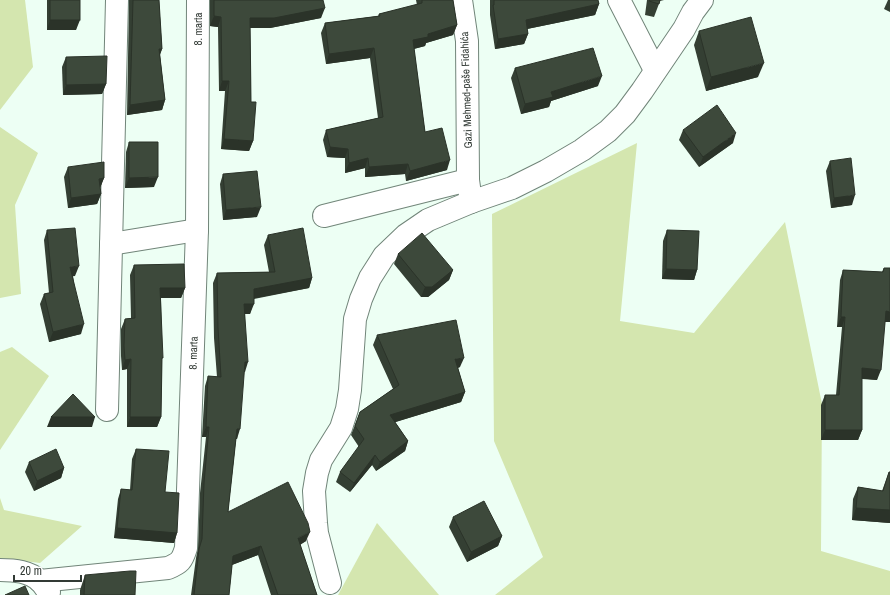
<svg xmlns="http://www.w3.org/2000/svg" width="890" height="595" font-family="'Archivo Narrow',sans-serif">
  <style>
    .green { fill: #d4e6af }
    .lines { fill: none; stroke-linecap: round; stroke-linejoin: round }
    .minor-casing { stroke: #718579; stroke-width: 24 }
    .minor { stroke: #fff; stroke-width: 22 }
    .wall { fill: #343f33 }
    .shaded-wall { fill: #2b3329 }
    .building { fill: #3d493b; stroke: #2b3329 }
    .labels { text-anchor: middle; stroke-width: 4; stroke-linejoin: round; paint-order: stroke }
    .street-label { font-size: 11px; fill: #323a35; stroke: #fff }
  </style>
  <rect width="100%" height="100%" fill="#edfff4"/>
  <g class="green">
    <path d="M0 0H25L33 67 0 110Z"/>
    <path d="M0 127 38 153 15 205 21 294 0 298Z"/>
    <path d="M637 143 620 321 694 333 785 222 822 404 821 551 890 571V595H495L543 557 494 441 492 214Z"/>
    <path d="M12 347 49 376 0 450V352Z"/>
    <path d="M0 498 4 510 82 526 40 563 0 558Z"/>
    <path d="M377 523 439 595H338Z"/>
  </g>
  <g class="lines">
    <defs>
      <g id="minor">
        <path d="M461 0 467 41 468 180 471 202"/>
        <path d="M619 0 655 70"/>
        <path d="M324 216 468 180"/>
        <path d="M111 244 197 230"/>
        <path d="M107 410 117 0"/>
        <path d="M0 570C14 570 30 571 41 582 44 585 46 589 49 592"/>
        <path d="M40 581 168 568C180 563 182 561 186 548L197 230 198 0"/>
        <path d="M330 583 317 533 316 523 314 491 317 473 321 460 341 428 347 409 350 390 355 319 361 299 370 278 384 256 406 235 428 220 471 202 512 188 546 171 582 150 608 131 625 114 642 91 684 29 693 12 702 0"/>
      </g>
    </defs>
    <use href="#minor" class="minor-casing"/>
    <use href="#minor" class="minor"/>
  </g>
  <g class="wall">
    <path d="M47 0H80L76 30H47Z"/>
    <path d="M129 0H159L162 49 160 55 165 100 162 110 127 115Z"/>
    <path d="M210 0H323L321 18 270 28H250L251 102 253 141 249 151 221 149 225 91H219L218 27 210 26Z"/>
    <path d="M416 0H453L457 25 453 35 426 43 425 46 414 49 425 132 447 170 406 181 405 174 365 177V168L345 173V158L327 157 323 140 326 130 378 118 370 58 326 64 321 33 325 23 378 16 379 14 417 5Z"/>
    <path d="M490 0H598L599 4 595 15 527 29 528 34 524 44 495 49 490 15Z"/>
    <path d="M647 0H664L660 1 654 17 645 15Z"/>
    <path d="M888 0H890V12L884 9Z"/>
    <path d="M699 31 758 77 706 91 694 45Z"/>
    <path d="M66 57 106 84 102 94 63 95 62 67Z"/>
    <path d="M515 68 598 86 551 101 549 107 521 114 511 78Z"/>
    <path d="M683 130 733 143 699 167 679 140Z"/>
    <path d="M129 142 154 187 125 188 126 152Z"/>
    <path d="M830 161 852 205 831 208 826 171Z"/>
    <path d="M68 167 104 178 100 188 101 194 97 204 68 208 64 177Z"/>
    <path d="M223 174 257 217 223 220 220 184Z"/>
    <path d="M47 230 75 276H73L81 334 49 342 40 304 44 294 49 293 44 240Z"/>
    <path d="M667 230 697 270 694 280 662 279 663 241Z"/>
    <path d="M268 235 312 278 309 288 254 299 250 314H245V372H244L237 439H236L228 512 306 541 300 545 317 595H271L258 555 232 565 229 595H191L196 558 198 548 200 493 206 437H202L205 386 208 376 217 377 214 338 213 283 217 273 269 272 264 245Z"/>
    <path d="M398 254 453 270 449 280 428 297H421L394 264Z"/>
    <path d="M134 265 185 288 181 298H161L162 362 161 417 157 427H127V369L122 370 121 356V329L125 319 131 318 130 275Z"/>
    <path d="M884 268 890 322H885L877 380 862 379V430L858 440H821V405L825 395H836L842 327H837L840 280 843 270 882 272Z"/>
    <path d="M377 335 460 367 458 368 465 392 461 402 395 422 408 441 405 451 376 471 372 465 350 492 336 482 340 472 359 447 351 435 360 412 393 389 373 345Z"/>
    <path d="M136 449 165 492 177 533 174 543 114 538 118 499 121 489 130 490 132 459Z"/>
    <path d="M29 462 64 468 61 478 34 491 25 472Z"/>
    <path d="M889 472 890 523 852 520 853 499 858 487 882 491Z"/>
    <path d="M453 517 502 536 498 546 467 562 449 527Z"/>
    <path d="M85 575 135 595H80V590Z"/>
  </g>
  <g class="shaded-wall">
    <path d="M599 4 595 15 522 30 526 20Z"/>
    <path d="M325 8 321 18 270 28H247L250 18Z"/>
    <path d="M214 16 221 17 218 27 210 26Z"/>
    <path d="M50 20H80L76 30H47Z"/>
    <path d="M457 25 453 35 426 43 425 46 409 50 413 40 428 34Z"/>
    <path d="M528 34 524 44 495 49 498 39Z"/>
    <path d="M374 48 370 58 326 64 329 54Z"/>
    <path d="M159 49H162L158 59Z"/>
    <path d="M764 63 758 77 706 91 711 77Z"/>
    <path d="M602 76 598 86 551 101 549 107 521 114 525 104 551 92Z"/>
    <path d="M222 81H229L225 91H219Z"/>
    <path d="M106 84 102 94 63 95 66 85Z"/>
    <path d="M165 100 162 110 127 115 130 105Z"/>
    <path d="M736 133 733 143 699 167 703 157Z"/>
    <path d="M224 139 253 141 249 151 221 149Z"/>
    <path d="M330 147 348 149 345 158 327 157Z"/>
    <path d="M368 158 365 168 345 173 349 163Z"/>
    <path d="M450 160 447 170 406 181 410 171Z"/>
    <path d="M408 164 405 174 365 177 369 167Z"/>
    <path d="M158 177 154 187 125 188 129 178Z"/>
    <path d="M104 178 100 188 99 179Z"/>
    <path d="M101 194 97 204 68 208 71 198Z"/>
    <path d="M855 195 852 205 831 208 834 198Z"/>
    <path d="M261 207 257 217 223 220 226 210Z"/>
    <path d="M79 266 75 276 67 277 70 267Z"/>
    <path d="M666 269 697 270 694 280 662 279Z"/>
    <path d="M453 270 449 280 428 297H421L425 287Z"/>
    <path d="M312 278 309 288 250 299 254 289Z"/>
    <path d="M160 288H185L181 298H156Z"/>
    <path d="M244 304H254L250 314H241Z"/>
    <path d="M886 311 890 312V322H882Z"/>
    <path d="M841 317H845L842 327H837Z"/>
    <path d="M84 324 81 334 49 342 53 332Z"/>
    <path d="M464 358 460 367 452 369 455 359Z"/>
    <path d="M131 359 127 369 122 370 125 360Z"/>
    <path d="M245 362H248L245 372H241Z"/>
    <path d="M862 368 881 370 877 380 858 378Z"/>
    <path d="M465 392 461 402 386 425 390 415Z"/>
    <path d="M51 417H95L92 427H47Z"/>
    <path d="M130 417H161L157 427H127Z"/>
    <path d="M206 427H209L206 437H202Z"/>
    <path d="M237 429H240L237 439 233 438Z"/>
    <path d="M825 430H862L858 440H821Z"/>
    <path d="M408 441 405 451 376 471 380 462Z"/>
    <path d="M375 455 372 465 350 492 354 483Z"/>
    <path d="M64 468 61 478 34 491 37 481Z"/>
    <path d="M856 508 890 510V523L852 520Z"/>
    <path d="M117 528 177 533 174 543 114 538Z"/>
    <path d="M310 532 306 541 294 548 298 538Z"/>
    <path d="M502 536 498 546 467 562 471 552Z"/>
    <path d="M261 546 258 555 229 566 233 556Z"/>
  </g>
  <g class="building">
    <rect x="50" y="0" width="30" height="20"/>
    <path d="M133 0H159L162 49H159L165 100 130 105Z"/>
    <path d="M214 0H323L325 8 274 18H250L251 102H256L253 141 224 139 229 81H222L221 17 214 16Z"/>
    <path d="M422 0H453L457 25 428 34V37L413 40 425 132 442 128 450 160 410 171 408 164 369 167 368 158 349 163 348 149 330 147 326 130 383 117 374 48 329 54 325 23 380 16 379 14 422 3Z"/>
    <path d="M494 0H598L599 4 526 20 528 34 498 39 493 5H494Z"/>
    <path d="M650 0H660L659 4 649 1Z"/>
    <path d="M751 17 764 63 711 77 699 31Z"/>
    <path d="M593 48 602 76 551 92 553 97 525 104 515 68Z"/>
    <path d="M107 56 106 84 66 85V57Z"/>
    <path d="M717 105 736 133 703 157 683 130Z"/>
    <path d="M129 142H158V177L129 178Z"/>
    <path d="M851 158 855 195 834 198 830 161Z"/>
    <path d="M104 162V178L99 179 101 194 71 198 68 167Z"/>
    <path d="M257 171 261 207 226 210 223 174Z"/>
    <path d="M75 228 79 266 70 267 84 324 53 332 44 294 53 292 47 230Z"/>
    <path d="M303 228 312 278 254 289V304H244L248 362H245L240 429H237L228 512 288 482 308 523 310 532 298 538 317 595H278L261 546 233 556 229 595H194L199 549 202 539 204 483 209 427H206L208 376 221 377 218 328 217 273 275 272 268 235Z"/>
    <path d="M667 230 699 231 697 270 666 269Z"/>
    <path d="M422 233 453 270 432 287H425L398 254Z"/>
    <path d="M184 264 185 288H160L163 358H162L161 417H130L131 359 125 360 124 346 125 319 135 318 134 265Z"/>
    <path d="M884 268H890V312L886 311 881 370 862 368V430H825V395H839L845 317H841L843 270 883 272Z"/>
    <path d="M456 320 464 358 455 359 465 392 390 415 408 441 380 462 375 455 354 483 340 472 364 439 355 426 360 412 399 385 377 335Z"/>
    <path d="M73 394 95 417H51Z"/>
    <path d="M56 449 64 468 37 481 29 462Z"/>
    <path d="M136 449 169 451 165 492 179 493 177 533 117 528 121 489 132 490Z"/>
    <path d="M889 472H890V510L856 508 858 487 883 491Z"/>
    <path d="M484 501 502 536 471 552 453 517Z"/>
    <path d="M130 571H136L135 595H84L85 575Z"/>
    <path d="M25 586 29 595H5Z"/>
  </g>
  <g class="labels">
    <g class="street-label">
      <text transform="translate(198 29) rotate(-90)" y="4">8. marta</text>
      <text transform="translate(466 90) rotate(-92)" y="4">Gazi Mehmed-paše Fidahića</text>
      <text transform="translate(193 353) rotate(-88)" y="4">8. marta</text>
    </g>
  </g>
  <path d="M14 575v6h67v-6" fill="none" stroke="#323a35" stroke-width="2"/>
  <text x="20" y="575" font-size="12" fill="#323a35" stroke="#ffffff" stroke-width="3" paint-order="stroke">20 m</text>
</svg>
